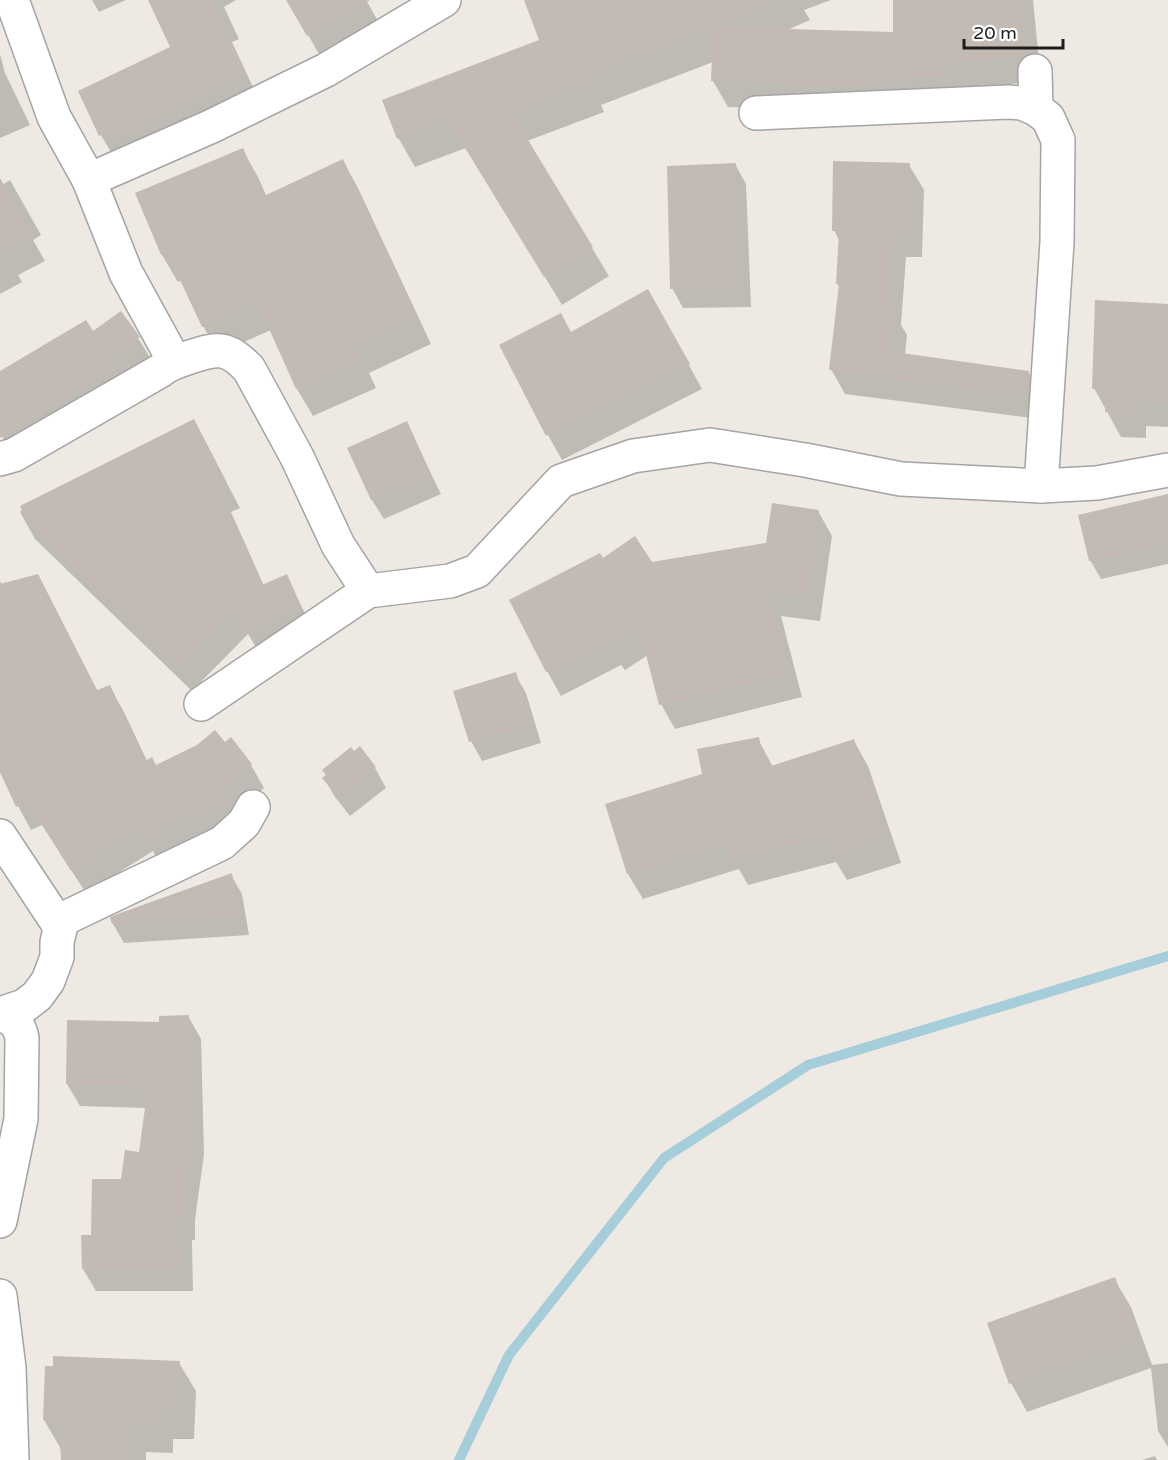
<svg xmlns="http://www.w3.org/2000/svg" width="1168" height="1460" font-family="'Varela Round',sans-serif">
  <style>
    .shadow { fill: #0003 }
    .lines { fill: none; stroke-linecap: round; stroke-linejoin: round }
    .stream { stroke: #a5cdda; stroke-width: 10 }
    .building { fill: #c2bab3 }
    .street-casing { stroke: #a4a4a4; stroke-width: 36 }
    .street { stroke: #fff; stroke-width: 33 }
  </style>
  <rect width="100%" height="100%" fill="#eeeae3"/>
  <g class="shadow">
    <path d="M92 0H126L99 12Z"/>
    <path d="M150 0H236L224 7 239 39 232 42 260 102 116 161 101 135 172 48Z"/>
    <path d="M288 0H366L382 28 323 61Z"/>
    <path d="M525 0H831L804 10 810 20 785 31 895 34 894 0H1033L1041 81 961 89 887 112 728 107 713 81V62L601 105 604 112 527 141 609 276 562 305 466 148 415 167 399 139 384 101 541 41Z"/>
    <path d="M0 54 5 73 30 125 0 138Z"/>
    <path d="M242 149 258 177 267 197 343 161 358 188 431 344 369 373 376 388 313 416 297 389 271 330 219 353 203 326 182 280 178 282 162 255 137 194Z"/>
    <path d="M735 164 746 184 751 307 683 308 672 288Z"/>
    <path d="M909 165 924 190 922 257H906L901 325 907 335 905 355 1029 373 1043 398 1040 419 845 394 831 369 840 289 837 283 840 242 834 230Z"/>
    <path d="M10 180 41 235 33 240 45 261 18 275 22 282 0 294V182L2 185Z"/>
    <path d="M1168 305V427L1146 426V438L1121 437 1094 388Z"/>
    <path d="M662 316 702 389 562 460 548 435 571 333Z"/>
    <path d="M138 338 154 364 18 463 0 433V373Z"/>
    <path d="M194 421 240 508 231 512 264 586 286 576 315 633 262 657 248 634 192 691 35 539 20 512 24 507Z"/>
    <path d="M406 423 441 494 384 519 372 500 349 449Z"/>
    <path d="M1168 495V564L1101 579 1090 560Z"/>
    <path d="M818 511 832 536 820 621 781 616 802 697 675 729 661 704 648 655 625 670 621 665 561 696 547 671 603 560 651 564 768 545Z"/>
    <path d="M37 575 98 692 109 686 123 710 147 761 155 767 224 744 231 739 251 765 264 788 234 813 241 827 159 862 153 851 86 893 42 825 31 830 0 772V581L2 585Z"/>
    <path d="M515 674 526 693 541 743 482 761 471 741Z"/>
    <path d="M758 739 773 767 854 741 868 766 901 863 847 880 836 862 748 885 739 869 643 899 628 874 704 775Z"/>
    <path d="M359 748 375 768 386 788 350 816 335 797 324 778Z"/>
    <path d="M231 875 242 894 249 935 124 943 113 924Z"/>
    <path d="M188 1016 201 1039 204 1154 195 1220V1240H192L193 1291H96L83 1269 93 1237 122 1181 140 1154 146 1108 80 1106 67 1084 160 1023Z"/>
    <path d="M1114 1279 1131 1307 1152 1365 1168 1363V1447L1158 1431 1151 1368 1027 1412 1011 1383 989 1324Z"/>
    <path d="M179 1363 196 1391 194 1439H173V1453L146 1452V1460H62L61 1449 44 1420Z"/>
    <path d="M1155 1456 1157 1460H1142Z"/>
  </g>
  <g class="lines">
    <path class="stream" d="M459 1460 509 1355 664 1158 808 1065 1168 956"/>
  </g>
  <g class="building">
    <path d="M148 0H211L246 75 150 119 153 123 120 139 116 129 99 136 78 91 170 47Z"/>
    <path d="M286 0H370L307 36Z"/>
    <path d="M524 0H774L701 32 586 76 588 83 511 112 593 247 544 277 448 120 397 139 382 100 539 40Z"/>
    <path d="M893 0H1022L1027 55 1023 57 946 63V77L873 78V86L711 81 713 27 893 32Z"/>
    <path d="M243 148 264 196 343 159 417 317 355 345 361 360 296 389 257 302 202 327 167 252 161 255 135 193Z"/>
    <path d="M833 161 910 163 909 233 892 232 886 308 893 309 888 351 1029 371 1026 395 829 370 839 284H836L839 231H832Z"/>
    <path d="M736 163 741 288 670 289 667 166Z"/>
    <path d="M0 178 31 234 0 250Z"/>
    <path d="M648 289 690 364 546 436 499 345 561 313 571 332Z"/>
    <path d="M1095 300 1168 304V404L1132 401V413L1105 412 1106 389H1092Z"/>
    <path d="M121 311 140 337 109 358 116 369 0 438V371L86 320 93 331Z"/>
    <path d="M194 419 226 481 217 485 262 585 287 574 301 606 245 632 234 608 177 666 29 522 20 506Z"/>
    <path d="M407 421 431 474 371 500 347 448Z"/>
    <path d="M1168 494V542L1089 561 1078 515Z"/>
    <path d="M772 503 819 510 806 597 768 592 789 672 659 705 639 627 609 647 606 641 546 672 509 600 600 553 603 558 635 536 652 562 766 543Z"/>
    <path d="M38 574 97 690 110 685 145 761 152 757 156 765 197 745 215 730 225 742 231 737 252 764 222 789 229 803 194 820 191 814 145 839 138 828 71 871 28 802 16 807 0 772V584Z"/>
    <path d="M516 672 531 723 469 742 453 691Z"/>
    <path d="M759 737 765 768 854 739 887 837 831 856 824 836 732 860 728 843 627 874 605 804 702 774 697 749Z"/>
    <path d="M360 746 376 767 338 797 322 778 326 775 322 770 351 747 354 751Z"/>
    <path d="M232 873 239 916 112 924 110 917 112 916Z"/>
    <path d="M189 1015 192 1130 183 1197V1219H180L181 1269H82L81 1235H91L92 1179H121L125 1150 139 1152 148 1086 66 1084 67 1020 159 1022V1016Z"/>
    <path d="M1115 1277 1138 1338 1009 1384 987 1323Z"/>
    <path d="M53 1356 180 1361 178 1411 157 1410V1425L130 1424 131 1460H61L59 1421 43 1420 45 1366H53Z"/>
  </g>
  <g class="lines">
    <defs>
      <g id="street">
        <path d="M12 0 54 117 89 180 126 273 171 355 168 364"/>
        <path d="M1035 71 1036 109"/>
        <path d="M756 113 1008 102 1022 103 1036 109 1048 118 1058 140 1057 242 1041 486"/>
        <path d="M89 180 212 126 326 70 444 0"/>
        <path d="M0 459 14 455 160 371C169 363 179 361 190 357 218 348 227 346 249 369L297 457 338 545 368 591"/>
        <path d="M201 704 368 591 450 581 477 571 561 481 633 456 710 445 805 460 901 479 1041 486 1097 483 1168 470"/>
        <path d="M0 836 57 922 61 925 57 942V957L48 981 37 996 24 1006 0 1014"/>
        <path d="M57 922 222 843 244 823 253 807"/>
        <path d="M0 1014C13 1019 19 1023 22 1038L21 1119 0 1221"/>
        <path d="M0 1296 9 1368 12 1460"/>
      </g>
    </defs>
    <use href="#street" class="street-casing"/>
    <use href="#street" class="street"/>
  </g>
  <path d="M964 39v9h99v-9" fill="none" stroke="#1d1d1d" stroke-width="3"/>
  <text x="973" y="39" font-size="18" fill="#1d1d1d" stroke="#ffffff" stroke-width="4.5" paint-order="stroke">20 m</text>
</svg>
